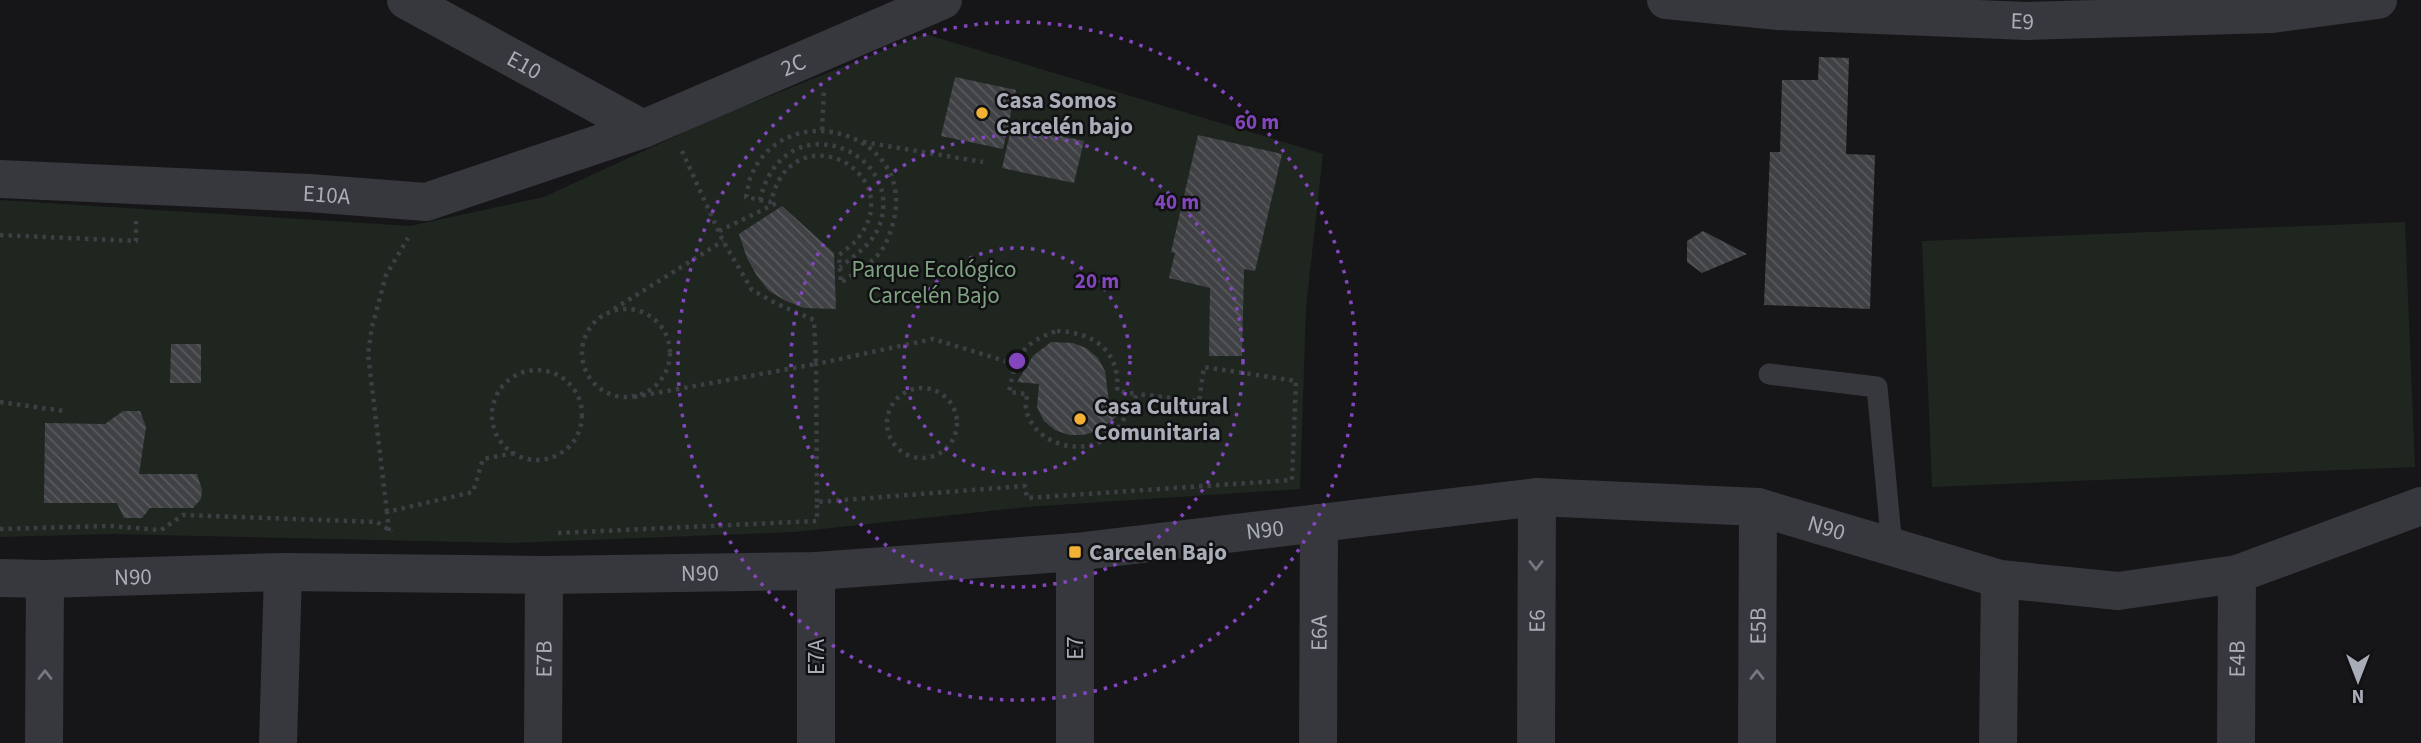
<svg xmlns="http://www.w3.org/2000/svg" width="2421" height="743" font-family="'Source Sans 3',sans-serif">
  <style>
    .green { fill: #1e261f }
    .building { fill: url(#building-back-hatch) }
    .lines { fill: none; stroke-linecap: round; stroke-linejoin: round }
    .path { stroke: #3d3f44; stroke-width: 4.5; stroke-dasharray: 3.5 5; stroke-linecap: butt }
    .lane { stroke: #37383d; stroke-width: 21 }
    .street { stroke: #37383d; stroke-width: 38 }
    .oneway { stroke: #757881 }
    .ring { fill: none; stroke: #8446be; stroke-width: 3.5; stroke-dasharray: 3.5 7 }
    .poi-dot { fill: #f2b134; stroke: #111113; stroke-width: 2.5 }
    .labels { text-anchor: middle; stroke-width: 5; stroke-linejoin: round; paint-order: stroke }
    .street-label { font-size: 23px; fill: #a8adb8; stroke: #111113 }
    .poi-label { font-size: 23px; font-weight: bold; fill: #a8adb8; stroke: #111113; text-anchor: start }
    .park-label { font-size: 23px; fill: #7fa381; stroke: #111113 }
    .centre { fill: #8446be; stroke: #111113; stroke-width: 3.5 }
    .ring-label { font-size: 21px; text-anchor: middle; font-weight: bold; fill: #8446be; stroke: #111113; stroke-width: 5; stroke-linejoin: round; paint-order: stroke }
  </style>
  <defs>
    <pattern id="building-back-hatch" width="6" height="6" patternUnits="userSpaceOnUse" patternTransform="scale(1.75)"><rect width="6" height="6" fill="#404145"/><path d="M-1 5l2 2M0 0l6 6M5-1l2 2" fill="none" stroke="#595a5e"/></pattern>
  </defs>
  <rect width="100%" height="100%" fill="#161618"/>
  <g class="green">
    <path d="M925 34 1323 154 1306 308 1300 489 1027 507 794 532 511 543 109 534 0 537V200L410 226 544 197 713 119Z"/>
    <path d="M2405 222 2415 467 1932 487 1922 241Z"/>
  </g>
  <g class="building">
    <path d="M1819 57 1849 58 1846 154 1875 155 1870 309 1764 305 1770 152H1780L1782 80H1818Z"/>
    <path d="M955 77 1016 90 1003 149 941 136Z"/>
    <path d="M1012 125 1084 141 1074 183 1002 168Z"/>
    <path d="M1198 135 1282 154 1255 271 1244 269 1242 356H1209L1210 288 1169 278 1175 253 1171 252Z"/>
    <path d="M782 206 834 253 836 309 804 308 786 301 769 291 757 276 747 258 739 234Z"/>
    <path d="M1703 231 1747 254 1702 273 1687 262V241Z"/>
    <path d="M1051 342 1073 343 1086 348 1098 358 1105 371 1109 402 1132 405 1098 431 1083 435H1069L1055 430 1044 421 1037 407 1039 384 1017 382 1033 356Z"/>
    <path d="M171 344H201V383H170Z"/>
    <path d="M123 411H140L146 427 139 474H197L202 490 201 499 193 508H150L142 518H124L117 503H44L45 423 105 424Z"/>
  </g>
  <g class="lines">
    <g class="path">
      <path d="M822 130 824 91"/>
      <path d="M863 142 983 162"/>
      <path d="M760 200 771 202C791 111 909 171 859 237 854 244 846 249 839 255L841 283C853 274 866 267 876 257 886 247 891 232 894 219 914 132 785 95 751 176 748 182 748 190 746 197L760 200C784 98 911 153 878 229 870 246 854 256 840 267"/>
      <path d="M719 231 779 202"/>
      <path d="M0 235 136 241V221"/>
      <circle cx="626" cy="353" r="44"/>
      <path d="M614 309 723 241"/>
      <path d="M1057 331C1093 332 1121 351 1117 391L1137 394C1128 411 1120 432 1102 441 1075 455 1034 442 1026 410 1025 406 1027 398 1027 394L1009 392C1016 357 1021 343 1057 331Z"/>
      <circle cx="537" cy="415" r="45"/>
      <circle cx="922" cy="423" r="35"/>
      <path d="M634 397 816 364 814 320 777 304 752 290 723 241 682 151"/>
      <path d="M0 402 64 411"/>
      <path d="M817 502 816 364 933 339 1015 364"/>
      <path d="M387 512 368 354 372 327 386 275 408 238"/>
      <path d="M0 529 109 526 161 530 183 515 377 522 392 532"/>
      <path d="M389 531 387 512 473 492 483 459 514 453"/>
      <path d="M558 533 817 521V502L1025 486 1027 498 1292 480 1296 381 1204 367 1199 401 1137 394"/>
    </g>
    <path class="lane" d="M1769 374 1877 387 1892 547"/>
    <g class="street">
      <path id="s1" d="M406 0 643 129"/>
      <path id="s2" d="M1666 0 1779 11 2027 21 2272 14 2378 0"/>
      <path id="s3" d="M0 179 309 193 426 202 643 129 943 0"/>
      <path d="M1075 552V743"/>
      <path id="s4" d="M0 578 45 579 283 572 544 575 816 571 1075 552 1537 497 1758 507 2000 579 2118 591 2237 574 2421 506"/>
      <path d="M44 743 45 579"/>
      <path d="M278 743 283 572"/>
      <path id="s5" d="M543 743 544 575"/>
      <path d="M816 743V571"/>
      <path id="s6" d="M1318 743 1319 523"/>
      <path id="s7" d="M1536 743 1537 497"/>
      <path id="s8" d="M1757 743 1758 507"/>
      <path d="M1998 743 2000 579"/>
      <path id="s9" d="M2236 743 2237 574"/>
    </g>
  </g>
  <defs><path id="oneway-chevron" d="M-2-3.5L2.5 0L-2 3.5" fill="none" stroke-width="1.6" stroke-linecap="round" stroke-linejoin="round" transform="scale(1.75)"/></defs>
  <g class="oneway">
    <use href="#oneway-chevron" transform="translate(1536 565) rotate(90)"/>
    <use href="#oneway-chevron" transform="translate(45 675) rotate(-90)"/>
    <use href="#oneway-chevron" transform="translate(1757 675) rotate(-90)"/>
  </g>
  <g class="ring">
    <circle cx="1017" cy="361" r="113"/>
    <circle cx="1017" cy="361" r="226"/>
    <circle cx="1017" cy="361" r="339"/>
  </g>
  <g class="poi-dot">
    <circle cx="982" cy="113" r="7"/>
    <circle cx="1080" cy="419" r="7"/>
    <rect x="1068" y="545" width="14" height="14" rx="3.5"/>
  </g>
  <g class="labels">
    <g class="street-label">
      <text dy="8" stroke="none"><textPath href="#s2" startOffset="357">E9</textPath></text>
      <text dy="8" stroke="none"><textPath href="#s1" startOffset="135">E10</textPath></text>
      <text dy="8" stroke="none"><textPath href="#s3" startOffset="819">2C</textPath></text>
      <text dy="8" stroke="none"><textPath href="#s3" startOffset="327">E10A</textPath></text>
      <text dy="8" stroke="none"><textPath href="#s4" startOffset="1834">N90</textPath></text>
      <text dy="8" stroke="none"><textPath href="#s4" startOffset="1267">N90</textPath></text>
      <text dy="8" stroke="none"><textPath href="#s4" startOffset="700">N90</textPath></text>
      <text dy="8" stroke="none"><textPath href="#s4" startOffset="133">N90</textPath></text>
      <text dy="8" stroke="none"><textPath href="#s7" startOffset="122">E6</textPath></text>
      <text dy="8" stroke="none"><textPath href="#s8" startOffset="117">E5B</textPath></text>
      <text dy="8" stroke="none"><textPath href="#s6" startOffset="110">E6A</textPath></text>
      <text transform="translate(1075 648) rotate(-90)" y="8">E7</text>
      <text transform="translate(816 657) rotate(-90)" y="8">E7A</text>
      <text dy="8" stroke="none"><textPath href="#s9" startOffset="84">E4B</textPath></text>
      <text dy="8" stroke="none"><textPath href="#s5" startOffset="84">E7B</textPath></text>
    </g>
    <g class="poi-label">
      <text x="996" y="108">Casa Somos<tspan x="996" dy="26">Carcelén bajo</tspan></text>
      <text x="1094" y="414">Casa Cultural<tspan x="1094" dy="26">Comunitaria</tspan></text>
      <text x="1089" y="560">Carcelen Bajo</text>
    </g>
    <g class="park-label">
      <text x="934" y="277">Parque Ecológico<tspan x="934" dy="26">Carcelén Bajo</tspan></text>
    </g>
  </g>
  <circle cx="1017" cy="361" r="10" class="centre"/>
  <g class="ring-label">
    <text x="1257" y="129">60 m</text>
    <text x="1177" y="209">40 m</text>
    <text x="1097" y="288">20 m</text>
  </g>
  <g transform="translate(2358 680) rotate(180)" stroke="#111113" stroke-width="5" paint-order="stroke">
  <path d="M0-5L12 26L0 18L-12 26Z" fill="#a8adb8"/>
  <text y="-10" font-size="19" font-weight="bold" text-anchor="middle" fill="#a8adb8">N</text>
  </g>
</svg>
